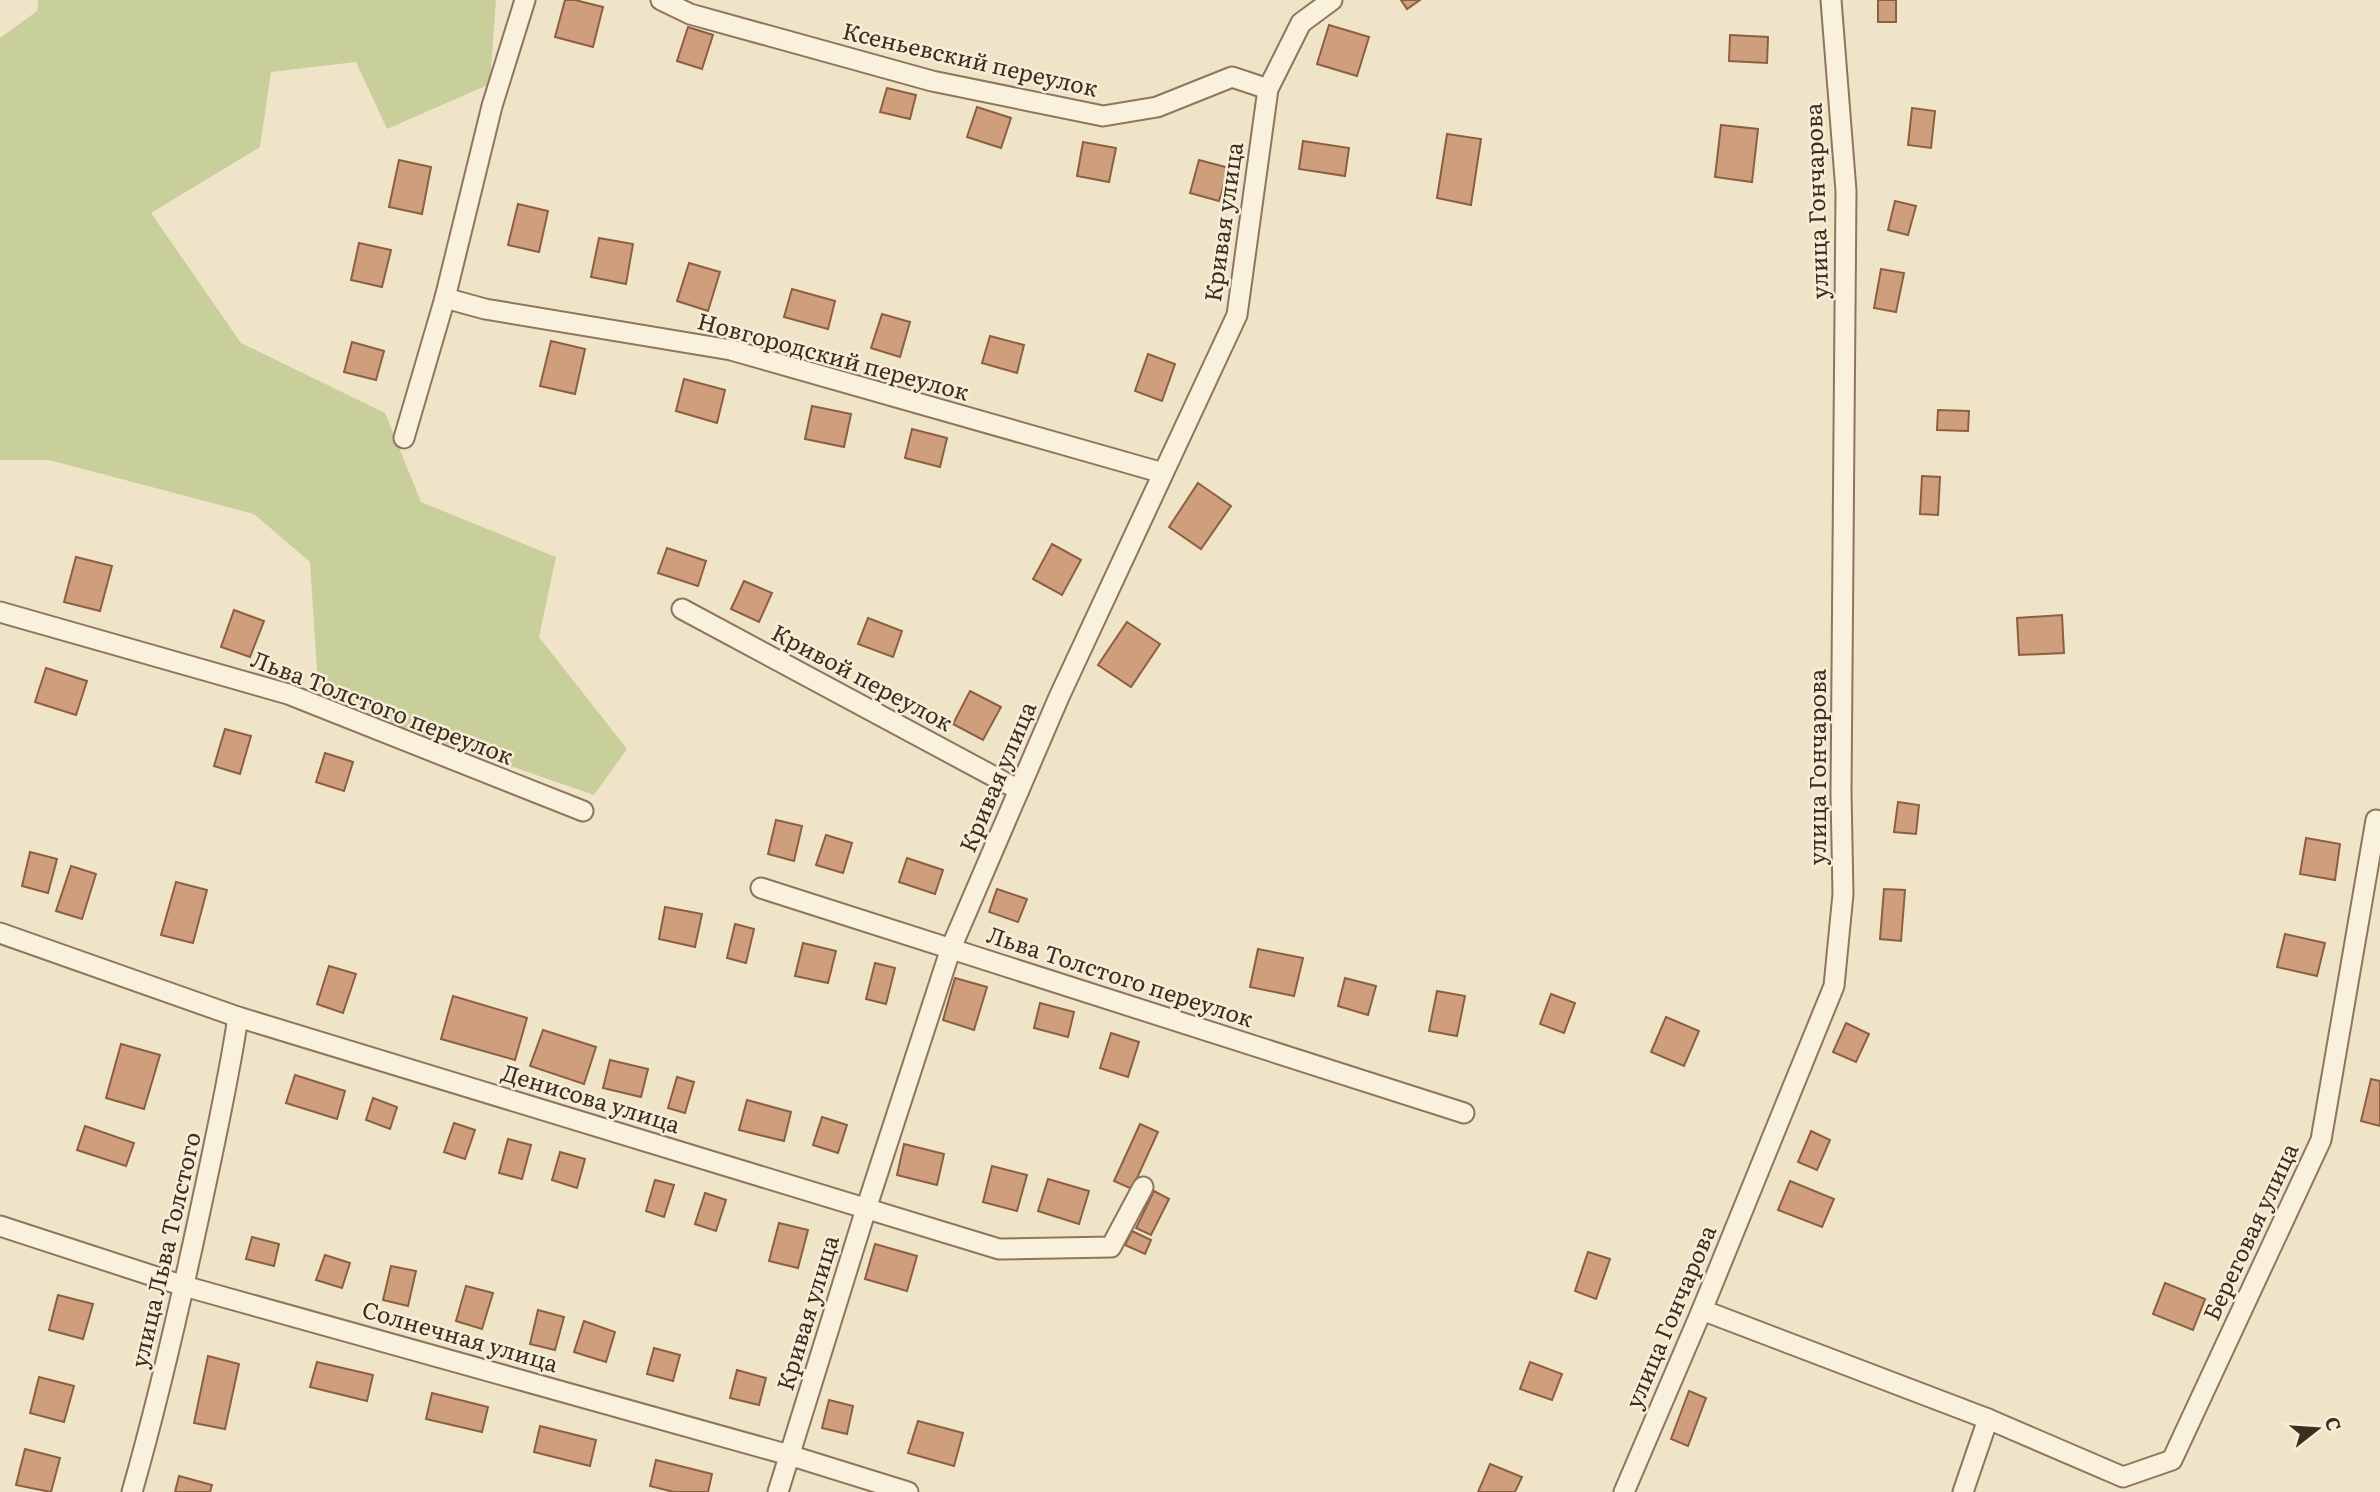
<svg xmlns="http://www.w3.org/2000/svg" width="2380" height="1492" font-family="Literata,serif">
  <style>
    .green { fill: #c9cf9b }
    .building { fill: #cf9f7d; stroke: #8d5f41; stroke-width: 2 }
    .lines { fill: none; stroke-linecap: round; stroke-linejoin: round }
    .street-casing { stroke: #8d765c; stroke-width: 23 }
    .street { stroke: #faf1dc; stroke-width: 19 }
    .labels { text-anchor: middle; stroke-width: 5; stroke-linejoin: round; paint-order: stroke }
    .street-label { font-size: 23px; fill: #3d2e20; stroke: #f7eed8 }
  </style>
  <rect width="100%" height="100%" fill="#f0e4c8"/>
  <path class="green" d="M38 0H496L490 84 387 129 356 62 271 72 260 147 151 213 241 343 385 413 421 502 556 557 539 637 627 749 594 795 409 731 318 686 310 562 254 514 49 460H0V38L37 11Z"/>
  <g class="building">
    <path d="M565 0H575L603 7 593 47 555 37Z"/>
    <path d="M1401 0H1420L1407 9Z"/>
    <rect x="1878" y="0" width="18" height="22"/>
    <path d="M1329 25 1369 37 1357 76 1317 64Z"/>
    <path d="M688 27 713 35 702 69 677 61Z"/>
    <path d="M1730 35 1768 37 1767 63 1729 61Z"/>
    <path d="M887 88 916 95 910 119 880 112Z"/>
    <path d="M977 107 1011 118 1001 148 967 137Z"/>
    <path d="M1912 108 1935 111 1931 148 1908 145Z"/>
    <path d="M1721 125 1758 129 1752 182 1715 177Z"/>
    <path d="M1447 134 1481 139 1471 205 1437 198Z"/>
    <path d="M1303 141 1349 148 1345 176 1299 169Z"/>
    <path d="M1083 142 1116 148 1109 182 1077 176Z"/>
    <path d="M399 160 431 167 422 214 389 207Z"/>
    <path d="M1199 160 1229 168 1219 201 1190 193Z"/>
    <path d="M1895 201 1916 206 1908 235 1888 230Z"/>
    <path d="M518 204 548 211 539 252 508 245Z"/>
    <path d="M599 238 633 244 626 284 591 277Z"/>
    <path d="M359 243 391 250 382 287 351 280Z"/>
    <path d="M689 263 720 272 708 311 677 301Z"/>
    <path d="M1881 269 1904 273 1896 312 1874 308Z"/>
    <path d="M792 289 835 301 828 329 784 317Z"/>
    <path d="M882 314 910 322 900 357 871 348Z"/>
    <path d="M990 336 1024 345 1017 373 982 363Z"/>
    <path d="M551 341 585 349 575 394 540 386Z"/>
    <path d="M352 342 384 351 376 380 344 372Z"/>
    <path d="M1148 354 1175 364 1162 401 1135 391Z"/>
    <path d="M684 379 725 390 717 423 676 411Z"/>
    <path d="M812 406 851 414 844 447 805 439Z"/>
    <path d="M1938 410 1969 411 1968 431 1937 430Z"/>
    <path d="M912 429 947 438 940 467 905 458Z"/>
    <path d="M1922 476 1940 477 1938 515 1920 514Z"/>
    <path d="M1198 483 1231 506 1201 549 1169 527Z"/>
    <path d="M1052 544 1081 560 1062 595 1033 579Z"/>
    <path d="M667 548 706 561 698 586 658 573Z"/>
    <path d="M76 557 112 566 100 611 64 602Z"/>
    <path d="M744 581 772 593 759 622 731 609Z"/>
    <path d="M234 610 264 621 250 657 221 647Z"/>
    <path d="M2062 615 2064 653 2019 655 2017 618Z"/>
    <path d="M868 618 902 631 893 657 858 644Z"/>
    <path d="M1127 622 1160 644 1131 687 1098 665Z"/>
    <path d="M46 668 87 681 76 715 35 702Z"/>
    <path d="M970 691 1001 707 983 740 953 724Z"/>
    <path d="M225 729 251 736 240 774 214 766Z"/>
    <path d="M325 753 353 762 344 791 316 782Z"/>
    <path d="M1898 802 1919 805 1916 834 1894 832Z"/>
    <path d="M776 820 802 826 794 861 768 854Z"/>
    <path d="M826 835 852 843 843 873 816 865Z"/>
    <path d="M2306 838 2340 844 2335 880 2300 874Z"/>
    <path d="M30 852 57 859 48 893 22 886Z"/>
    <path d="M907 858 943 870 935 894 899 882Z"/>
    <path d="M71 866 96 874 82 919 56 911Z"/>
    <path d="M176 882 207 890 193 943 161 935Z"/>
    <path d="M997 889 1027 899 1018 922 989 912Z"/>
    <path d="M1884 889 1905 890 1901 941 1880 939Z"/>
    <path d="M665 907 702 914 695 947 659 939Z"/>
    <path d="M735 924 754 929 746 963 727 958Z"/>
    <path d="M2285 934 2325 943 2317 976 2277 967Z"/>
    <path d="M803 943 836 951 828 983 795 976Z"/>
    <path d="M1258 949 1303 958 1294 996 1250 987Z"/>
    <path d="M875 963 895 968 886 1004 866 999Z"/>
    <path d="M329 966 356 974 343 1013 317 1004Z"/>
    <path d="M955 978 987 987 974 1030 943 1020Z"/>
    <path d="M1345 978 1376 986 1368 1015 1338 1006Z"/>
    <path d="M1437 991 1465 996 1457 1036 1429 1031Z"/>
    <path d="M1551 994 1575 1003 1564 1033 1540 1024Z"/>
    <path d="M453 996 527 1018 515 1060 441 1039Z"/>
    <path d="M1040 1003 1074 1012 1068 1037 1034 1028Z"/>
    <path d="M1666 1017 1699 1031 1684 1066 1651 1052Z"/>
    <path d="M1846 1023 1869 1034 1856 1062 1833 1052Z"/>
    <path d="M543 1030 596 1047 584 1084 530 1066Z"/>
    <path d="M1111 1033 1139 1042 1128 1077 1100 1068Z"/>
    <path d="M121 1044 160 1055 144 1109 106 1098Z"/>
    <path d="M610 1060 648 1069 641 1097 603 1088Z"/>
    <path d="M295 1075 345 1091 337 1119 286 1103Z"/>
    <path d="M677 1077 694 1082 685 1113 668 1108Z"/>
    <path d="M2371 1079 2380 1081V1126L2361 1121Z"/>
    <path d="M373 1098 397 1107 390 1129 366 1120Z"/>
    <path d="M747 1100 791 1112 784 1141 739 1130Z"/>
    <path d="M822 1117 847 1125 838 1153 813 1145Z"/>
    <path d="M454 1123 475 1130 465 1159 444 1152Z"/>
    <path d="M1140 1124 1158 1132 1132 1189 1114 1181Z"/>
    <path d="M85 1126 134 1143 126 1166 77 1150Z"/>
    <path d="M1811 1131 1830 1140 1817 1170 1798 1162Z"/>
    <path d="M508 1139 531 1145 522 1179 499 1173Z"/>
    <path d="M904 1144 944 1154 937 1185 897 1175Z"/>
    <path d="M560 1152 585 1159 577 1188 552 1180Z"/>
    <path d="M992 1166 1027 1175 1017 1211 983 1202Z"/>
    <path d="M1048 1179 1089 1191 1079 1224 1038 1211Z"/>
    <path d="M655 1180 674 1185 664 1217 646 1211Z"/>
    <path d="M1790 1181 1834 1199 1822 1227 1778 1210Z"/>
    <path d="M1154 1191 1169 1199 1151 1235 1136 1228Z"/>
    <path d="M705 1193 726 1200 716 1231 695 1224Z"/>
    <path d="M779 1223 808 1230 798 1268 769 1261Z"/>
    <path d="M1132 1231 1151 1240 1145 1254 1125 1245Z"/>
    <path d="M252 1237 279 1244 274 1266 246 1259Z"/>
    <path d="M875 1244 917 1256 907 1291 865 1279Z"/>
    <path d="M1588 1252 1610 1259 1596 1299 1575 1291Z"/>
    <path d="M325 1255 350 1263 342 1288 316 1280Z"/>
    <path d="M391 1266 416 1271 408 1306 383 1300Z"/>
    <path d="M2165 1283 2205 1299 2193 1330 2153 1314Z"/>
    <path d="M466 1286 493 1293 482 1329 456 1321Z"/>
    <path d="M58 1295 93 1304 83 1339 49 1330Z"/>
    <path d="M538 1310 564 1317 555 1350 530 1344Z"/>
    <path d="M584 1321 615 1332 606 1362 574 1352Z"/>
    <path d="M654 1348 680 1355 673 1381 647 1374Z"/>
    <path d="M208 1356 239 1364 225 1429 194 1423Z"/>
    <path d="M317 1362 373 1375 367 1401 310 1387Z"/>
    <path d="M1530 1362 1562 1374 1552 1400 1520 1389Z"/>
    <path d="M737 1370 766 1378 759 1405 730 1398Z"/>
    <path d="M39 1377 74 1386 64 1422 30 1413Z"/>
    <path d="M1689 1391 1706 1398 1688 1446 1671 1439Z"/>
    <path d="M432 1393 488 1407 482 1432 426 1419Z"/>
    <path d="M829 1400 853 1406 847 1434 822 1428Z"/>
    <path d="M918 1421 963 1433 954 1466 908 1453Z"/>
    <path d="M540 1426 596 1440 590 1466 534 1452Z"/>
    <path d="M25 1449 60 1458 51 1492 16 1485Z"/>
    <path d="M656 1460 712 1474 708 1492H674L650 1486Z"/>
    <path d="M1490 1464 1522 1477 1515 1492H1478Z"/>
    <path d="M179 1476 212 1485 210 1492H175Z"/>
  </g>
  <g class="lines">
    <defs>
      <g id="street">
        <path d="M661 0 690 14 932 81 1103 116 1157 107 1232 77 1268 89"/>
        <path d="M445 298 485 309 731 350 1163 473"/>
        <path d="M404 438 445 298 492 106 525 0"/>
        <path d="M682 609 1019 790"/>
        <path d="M0 612 288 694 583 811"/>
        <path d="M761 888 1464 1113"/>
        <path d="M0 933 238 1017 999 1249 1111 1247 1143 1187"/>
        <path d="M0 1226 184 1286 789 1455 908 1492"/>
        <path d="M1702 1310 1988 1419 2123 1477 2172 1460 2321 1140 2376 820"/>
        <path d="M132 1492C158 1401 179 1309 199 1216 213 1150 228 1084 238 1017"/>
        <path d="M778 1492 866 1209 951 948 1059 697 1237 315 1268 89 1301 23 1332 0"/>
        <path d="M1624 1492 1702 1310 1834 986 1843 894 1841 793 1846 191 1831 0"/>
        <path d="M1963 1492 1988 1419"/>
      </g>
    </defs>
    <use href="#street" class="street-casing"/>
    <use href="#street" class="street"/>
  </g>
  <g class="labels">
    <g class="street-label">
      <text transform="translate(970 60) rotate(13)" y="8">Ксеньевский переулок</text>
      <text transform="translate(1817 201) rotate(-92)" y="8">улица Гончарова</text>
      <text transform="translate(1224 222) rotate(-82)" y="8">Кривая улица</text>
      <text transform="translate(833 357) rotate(15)" y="8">Новгородский переулок</text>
      <text transform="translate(862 678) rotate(28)" y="8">Кривой переулок</text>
      <text transform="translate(382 708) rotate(21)" y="8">Льва Толстого переулок</text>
      <text transform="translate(1818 767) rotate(-90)" y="8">улица Гончарова</text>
      <text transform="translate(998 777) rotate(-67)" y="8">Кривая улица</text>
      <text transform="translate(1120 977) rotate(18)" y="8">Льва Толстого переулок</text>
      <text transform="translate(591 1099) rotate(17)" y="8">Денисова улица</text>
      <text transform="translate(2251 1232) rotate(-65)" y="8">Береговая улица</text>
      <text transform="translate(166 1250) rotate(-77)" y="8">улица Льва Толстого</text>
      <text transform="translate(808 1313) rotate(-73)" y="8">Кривая улица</text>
      <text transform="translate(1671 1317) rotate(-67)" y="8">улица Гончарова</text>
      <text transform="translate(460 1337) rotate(16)" y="8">Солнечная улица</text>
    </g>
  </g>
  <g transform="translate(2317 1429) rotate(73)" stroke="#f7eed8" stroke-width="5" paint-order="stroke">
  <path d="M0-5L12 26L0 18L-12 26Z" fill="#3d2e20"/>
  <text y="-10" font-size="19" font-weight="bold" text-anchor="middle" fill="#3d2e20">С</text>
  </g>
</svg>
